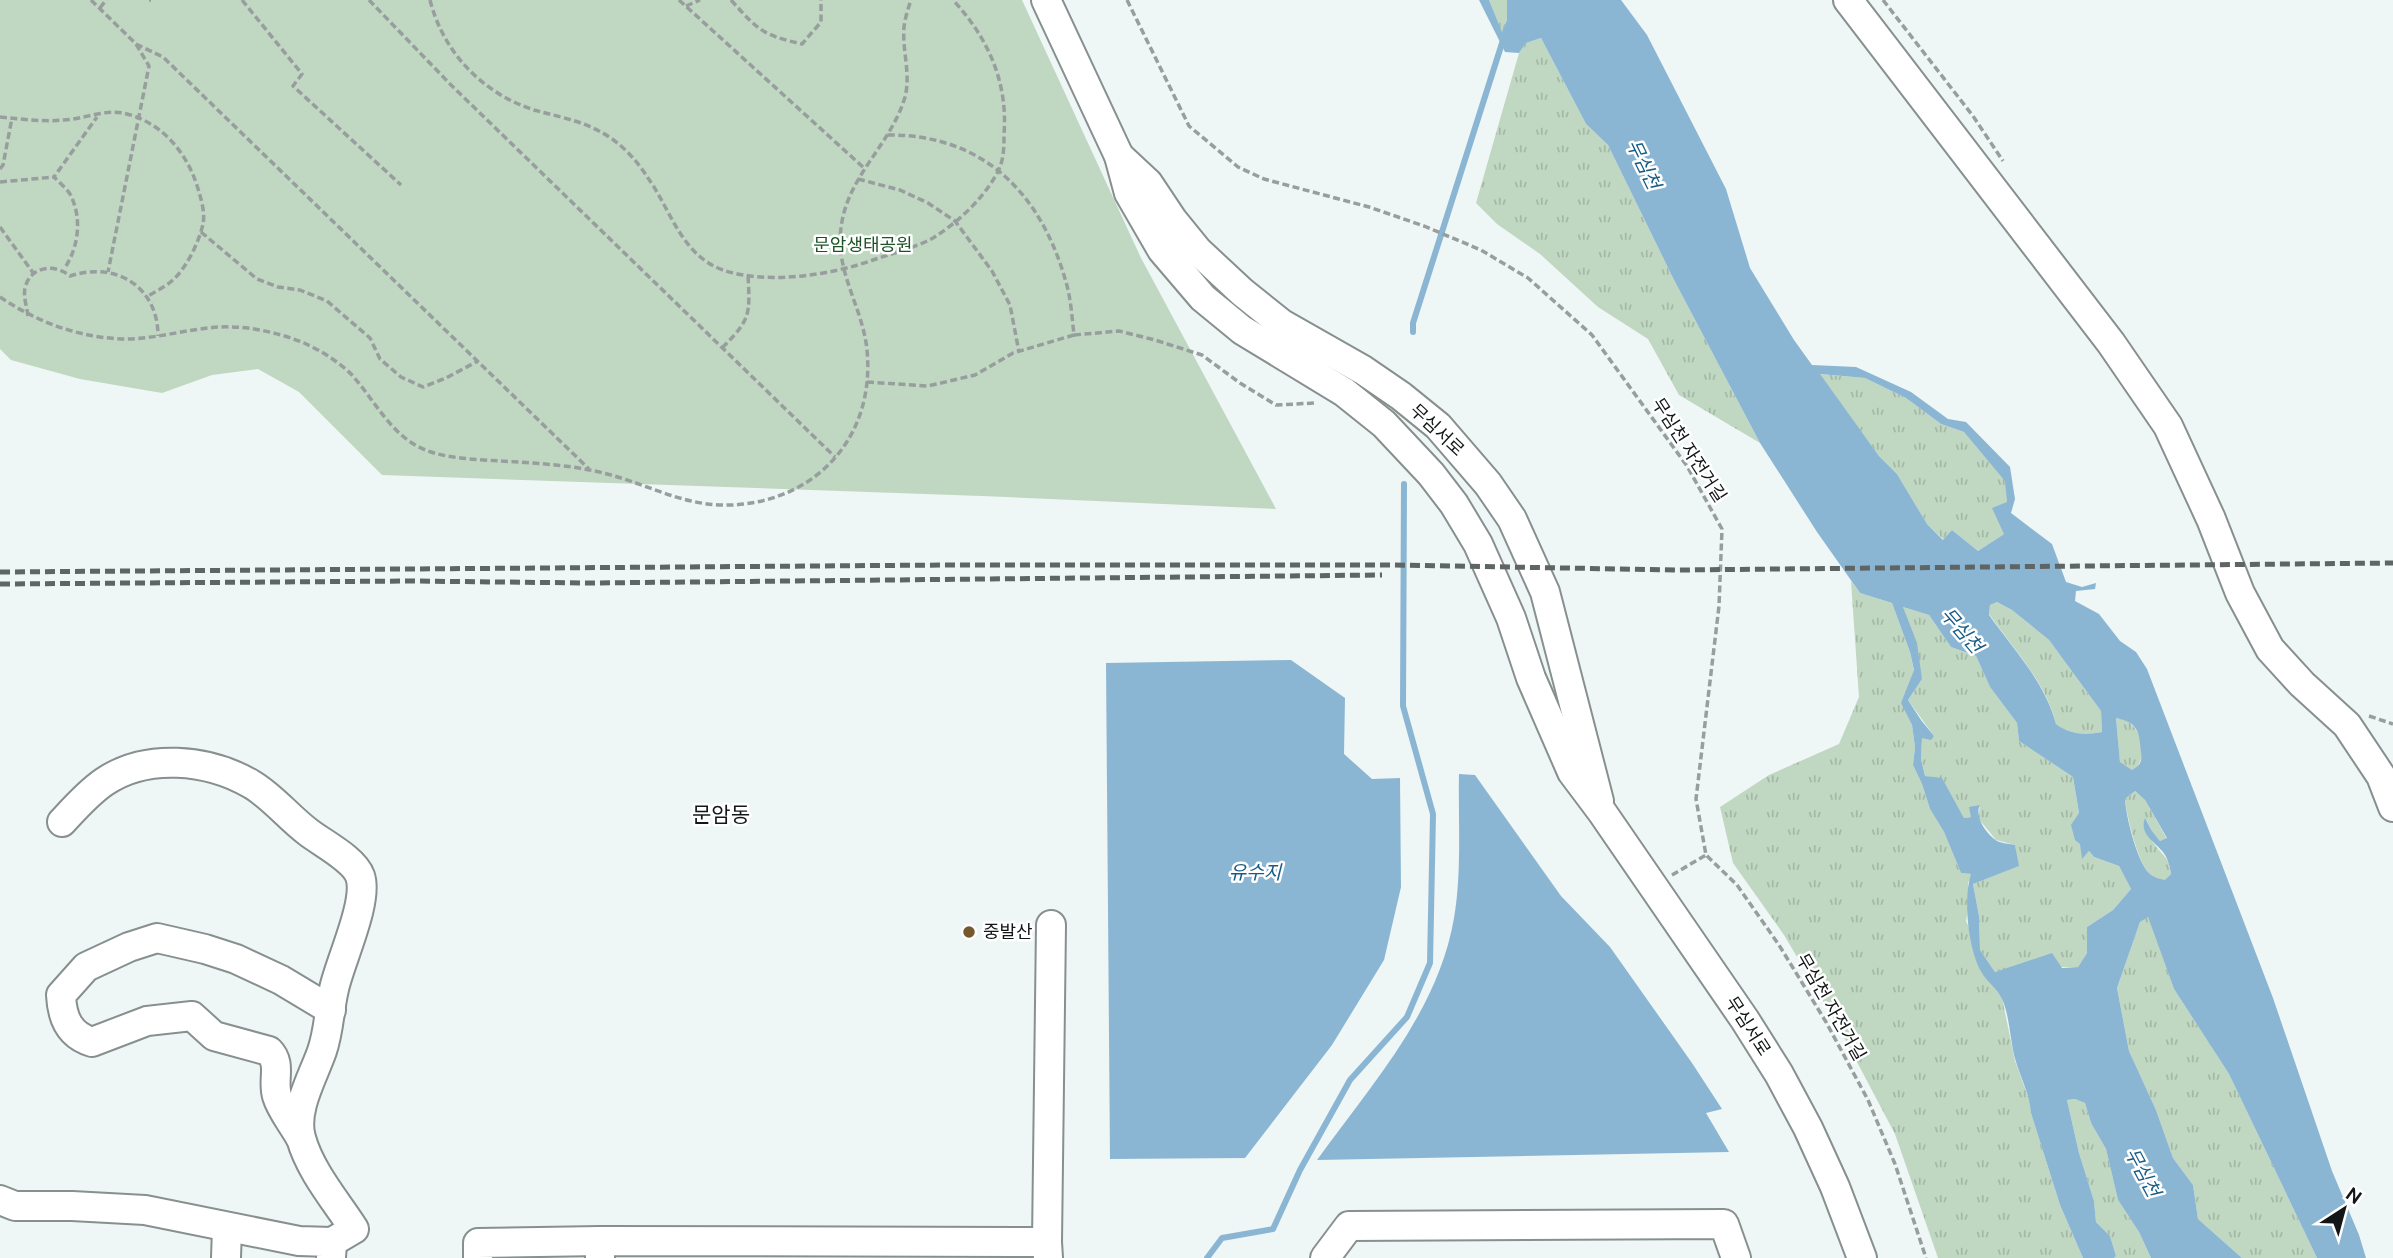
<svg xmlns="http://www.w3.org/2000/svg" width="2393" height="1258" font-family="Ubuntu,'Noto Sans KR',sans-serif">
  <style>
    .grass { fill: url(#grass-tufts) }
    .green { fill: #c0d7c2 }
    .water { fill: #8bb6d3; fill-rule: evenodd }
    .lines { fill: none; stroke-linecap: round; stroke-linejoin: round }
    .stream { stroke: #8bb6d3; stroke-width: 6 }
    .minor-casing { stroke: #878f8f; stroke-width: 32 }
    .path { stroke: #989e9e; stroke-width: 3.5; stroke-dasharray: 7 3.5; stroke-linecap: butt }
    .minor { stroke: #fff; stroke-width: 28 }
    .rail { stroke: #5f6464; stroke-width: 5; stroke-dasharray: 10 5; stroke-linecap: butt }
    .poi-dot { fill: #75592c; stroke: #fff; stroke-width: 2.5 }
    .labels { text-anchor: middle; stroke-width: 5; stroke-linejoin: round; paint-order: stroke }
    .park-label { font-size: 18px; fill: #1d5327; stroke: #fff }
    .street-label { font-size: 18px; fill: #131616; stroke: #fff }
    .poi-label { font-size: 18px; fill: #131616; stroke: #fff; text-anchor: start }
    .water-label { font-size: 19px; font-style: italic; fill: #165c84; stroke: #fff }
    .quarter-label { font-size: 21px; fill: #131616; stroke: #fff }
  </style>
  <defs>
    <pattern id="grass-tufts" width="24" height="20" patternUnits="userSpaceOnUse" patternTransform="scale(1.75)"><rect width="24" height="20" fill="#c0d7c2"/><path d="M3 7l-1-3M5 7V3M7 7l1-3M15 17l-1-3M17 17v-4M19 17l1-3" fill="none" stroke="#a4b8a6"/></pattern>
  </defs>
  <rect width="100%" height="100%" fill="#eef6f6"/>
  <g class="grass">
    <path d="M1489 0H1507V20L1502 33Z"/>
    <path d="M1541 38 1586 124 1608 145 1674 280 1760 443 1679 395 1648 339 1598 307 1540 254 1497 224 1476 203 1519 53 1526 43Z"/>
    <path d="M1819 374 1865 378 1906 398 1941 424 1964 432 2006 481 2007 502 2004 534 1978 551 1952 530 1944 540 1927 524 1897 474 1879 456Z"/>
    <path d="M1851 581 1860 593 1892 603 1910 652 1914 671 1902 703 1912 725 1915 747 1913 765 1922 784 1930 809 1944 832 1961 873 1972 874 1968 883 1969 905 1966 921 2002 998 2015 1061 2031 1105V1113L2060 1205 2083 1258H1938L1895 1134 1838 1026 1784 935 1733 863 1720 807 1769 775 1839 744 1859 697Z"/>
    <path d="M1997 602 2012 610 2049 640 2101 711 2102 732C2085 735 2071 735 2056 724 2046 682 2014 650 1989 614L1990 605Z"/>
    <path d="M1903 607 1929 615 1951 647 1976 656 1990 687 2017 723 2019 741 2073 777 2079 813 2082 858 2089 851 2094 857 2119 866 2131 889 2113 910 2087 927V953L2078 967H2015L1995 972 1980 950 1979 916 1973 884 2018 866 2015 845 1996 840 1978 818 1980 806 1971 817 1964 818 1942 779 1925 776 1921 759 1922 738 1934 736 1908 700 1922 679Z"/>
    <path d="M2116 718C2122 719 2128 720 2132 725 2144 736 2147 762 2132 771L2120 763Z"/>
    <path d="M2135 791 2145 800 2167 839 2160 841 2152 831 2146 819C2148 827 2150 839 2155 845 2165 858 2169 857 2171 874L2165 881C2160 879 2153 877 2149 873 2137 860 2127 817 2125 799Z"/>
    <path d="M2148 916 2174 989 2229 1074 2317 1258H2242L2198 1219 2193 1185 2173 1158 2156 1110 2129 1051 2117 988 2140 922Z"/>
    <path d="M2075 1099 2085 1103 2091 1123 2106 1149 2118 1200 2139 1232 2151 1258H2114L2116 1256 2110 1236 2096 1222 2094 1201 2079 1153 2067 1100Z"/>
  </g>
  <path class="green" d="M0 0H1022L1141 258 1276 509 982 496 382 475 299 392 258 369 212 375 162 393 80 379 11 360 0 349Z"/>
  <g class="water">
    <path d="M1479 0H1489L1502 32 1507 20V0H1621L1647 35 1726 189 1750 268 1794 340 1812 365 1856 367 1911 392 1948 419 1966 422 2010 467 2015 499 2011 513 2052 544 2066 582 2082 587 2096 583 2095 589 2076 591 2075 601 2099 614 2120 641 2136 652 2147 669 2273 998 2332 1171 2359 1235 2366 1258H2317L2229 1074 2174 989 2148 917 2140 922 2117 988 2129 1051 2156 1110 2173 1158 2193 1185 2198 1219 2242 1258H2151L2139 1232 2118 1200 2106 1149 2091 1123 2085 1103 2075 1099 2067 1100 2079 1153 2094 1201 2096 1222 2110 1236 2116 1256 2114 1258H2083L2060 1205 2031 1113C2030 1095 2021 1079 2016 1062 2010 1043 2010 1016 2002 999 1998 989 1987 982 1982 973 1968 950 1963 899 1971 874L1961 873 1944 832 1930 809 1922 784 1913 765 1915 747 1912 725 1901 703 1914 670 1910 652 1892 603 1860 593 1817 532 1760 443 1674 280 1608 145 1586 124 1541 38 1526 43 1519 53 1505 52ZM1820 374 1865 378 1906 398 1941 424 1964 432 2005 481 2007 502 1992 508 2004 534 1978 551 1952 530 1943 540 1927 524 1897 474 1879 456ZM1997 602 2012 610 2049 640 2101 711 2102 732C2085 735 2071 735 2056 724 2045 682 2014 650 1989 615L1990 605ZM1903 607 1929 615 1951 647 1976 656 1990 687 2017 723 2019 741 2073 777 2079 813 2071 825 2075 840 2080 844 2082 859 2089 851 2094 857 2119 866 2131 889 2113 910 2087 927V953L2078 967 2062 968 2052 953 1995 972 1980 950 1979 916 1973 884 2019 866 2015 845C2010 844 2001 843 1997 841 1986 834 1974 816 1980 805L1969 807 1971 817 1964 818 1942 778 1925 776 1921 759 1922 738 1931 740 1934 736 1921 720 1908 700 1922 679 1917 643ZM2116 718C2139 723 2139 732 2141 752 2142 761 2141 765 2132 770L2120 762ZM2135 791 2145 800 2167 838 2160 841 2152 831 2145 818C2139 834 2154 841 2163 852 2168 858 2170 867 2171 874L2165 880C2160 879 2153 877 2149 873 2137 861 2126 817 2125 799Z"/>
    <path d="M1291 660 1345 698 1344 754 1372 779 1400 778 1401 887 1384 960 1332 1045 1245 1158 1110 1159 1106 663Z"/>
    <path d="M1459 774 1475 775 1561 896 1610 947 1692 1063 1722 1109 1706 1113 1729 1152 1317 1160C1371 1085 1438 1012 1454 918 1462 872 1458 820 1459 774Z"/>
  </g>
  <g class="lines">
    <g class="stream">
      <path d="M1413 332V323L1503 40"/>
      <path d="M1207 1258 1222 1238 1273 1229 1300 1170 1350 1080 1407 1017 1430 963 1433 814 1403 706 1404 484"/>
    </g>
    <defs>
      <g id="minor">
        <path d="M1046 0 1119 156 1129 193 1162 250 1203 298 1242 330 1344 392 1384 424 1431 474 1454 504 1478 544 1511 618 1531 678 1572 772 1602 812 1745 1020 1779 1074 1808 1128 1835 1187 1862 1258"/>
        <path d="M1848 0 2111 343 2168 426 2211 519 2240 593 2270 649 2302 684 2347 725 2381 776 2393 807"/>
        <path d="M1119 156 1148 183 1172 219 1198 251 1242 292 1282 324 1363 370 1401 396 1438 426 1488 484 1512 519 1545 592 1599 801"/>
        <path d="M62 822C75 808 88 793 104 782 146 753 208 759 251 784 272 796 288 817 308 832 322 843 354 859 360 876 369 901 340 961 334 989 329 1010 329 1031 322 1051 313 1077 293 1110 301 1138 310 1171 336 1201 354 1229L332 1242"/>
        <path d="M300 1137C293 1124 281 1110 277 1096 272 1080 282 1064 269 1051L214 1036 192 1016 147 1021 92 1042C69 1035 62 1018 61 995L86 967 129 947 157 938 205 949 236 959 281 980 331 1010"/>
        <path d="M0 1200 15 1206H72L145 1210 299 1241 332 1242 331 1258"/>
        <path d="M1047 1242 1051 925"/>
        <path d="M226 1258 227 1228"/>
        <path d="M478 1258V1243L600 1241"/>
        <path d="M600 1258V1241L1047 1242 1048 1258"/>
        <path d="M1325 1258 1349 1226 1724 1224 1736 1258"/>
      </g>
    </defs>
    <use href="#minor" class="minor-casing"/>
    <g class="path">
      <path d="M91 0 136 44 149 66 108 272"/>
      <path d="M149 0H151"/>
      <path d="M242 0 302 74 293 86 401 185"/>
      <path d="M369 0 451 85 835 457"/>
      <path d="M430 0C443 52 482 93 534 110 555 116 579 120 599 131 619 141 636 159 648 178 671 210 681 255 723 270 767 285 831 275 873 260 893 253 915 248 933 238 957 223 982 200 996 175 1004 162 1004 148 1004 134 1008 82 988 38 953 0"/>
      <path d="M679 0 864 168"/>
      <path d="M731 0C758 30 762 35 802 44L821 22V0"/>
      <path d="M1127 0 1189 126 1238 167 1264 179 1369 207 1424 226 1481 250 1528 278 1592 335 1687 466 1722 529 1719 606 1696 799 1706 855 1737 885 1779 945 1826 1022 1868 1100 1895 1164 1926 1258"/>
      <path d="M1883 0 1973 116 2003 161"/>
      <path d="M686 6 700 0"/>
      <path d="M100 8 106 0"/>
      <path d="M136 44 163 57 589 469"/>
      <path d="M0 117C21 119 43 122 64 120 85 119 106 108 127 114 165 124 189 156 199 192 202 202 205 214 203 224 199 242 187 267 173 280 165 287 155 292 146 297"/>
      <path d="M0 169 3 165 12 118"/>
      <path d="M858 179 900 190 928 203 955 221 992 271 1010 305 1019 352"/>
      <path d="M0 182 54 177"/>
      <path d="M0 227 34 274"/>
      <path d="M201 232 257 279 278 287 300 290 327 301 370 338 380 359 401 377 423 387 446 378 478 361"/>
      <path d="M66 266C79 245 82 217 70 194 66 188 59 182 54 177L97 117"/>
      <path d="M0 297C37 322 79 338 125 339 153 339 180 331 208 328 240 324 275 331 304 343 320 350 339 362 351 374 373 398 388 430 417 446 441 459 473 459 500 461 537 463 575 465 611 475 647 485 680 503 719 505 809 508 876 442 867 350 863 308 835 272 841 228 847 176 891 145 905 97 911 74 902 50 904 27 905 18 908 9 911 0"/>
      <path d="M28 316C27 307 23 297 25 288 30 266 55 263 70 276 115 261 158 286 158 336"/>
      <path d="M1074 335 1119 331 1155 340 1202 355 1240 383 1276 405 1315 403"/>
      <path d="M722 348C751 319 750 315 748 274"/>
      <path d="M867 382 928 386 975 375 1013 353 1074 335C1072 318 1071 299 1066 282 1041 193 983 134 887 135"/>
      <path d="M2369 716 2393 724"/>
      <path d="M1672 875 1706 855"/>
    </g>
    <use href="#minor" class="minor"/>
    <g class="rail">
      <path d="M0 572 949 565H1394L1678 570 2393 563"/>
      <path d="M0 584 411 581 591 583 1382 575"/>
    </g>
  </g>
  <circle class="poi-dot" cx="969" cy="932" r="7"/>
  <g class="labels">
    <g class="park-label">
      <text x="863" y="251">문암생태공원</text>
    </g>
    <g class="street-label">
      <text transform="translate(1437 430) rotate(43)" y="6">무심서로</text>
      <text transform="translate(1689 450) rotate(57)" y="6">무심천 자전거길</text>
      <text transform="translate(1831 1007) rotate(60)" y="6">무심천 자전거길</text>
      <text transform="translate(1748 1026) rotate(57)" y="6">무심서로</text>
    </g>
    <g class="poi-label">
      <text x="983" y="938">중발산</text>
    </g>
    <g class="water-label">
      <text transform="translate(1644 164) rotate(64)" y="7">무심천</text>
      <text transform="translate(1962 630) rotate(49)" y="7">무심천</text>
      <text x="1255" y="879">유수지</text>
      <text transform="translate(2143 1172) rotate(62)" y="7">무심천</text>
    </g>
    <g class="quarter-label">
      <text x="721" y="822">문암동</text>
    </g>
  </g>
  <g transform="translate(2344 1209) rotate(36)" stroke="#ffffff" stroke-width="5" paint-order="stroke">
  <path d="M0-5L12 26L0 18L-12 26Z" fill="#131616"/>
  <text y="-10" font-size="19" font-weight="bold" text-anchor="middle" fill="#131616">N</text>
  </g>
</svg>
